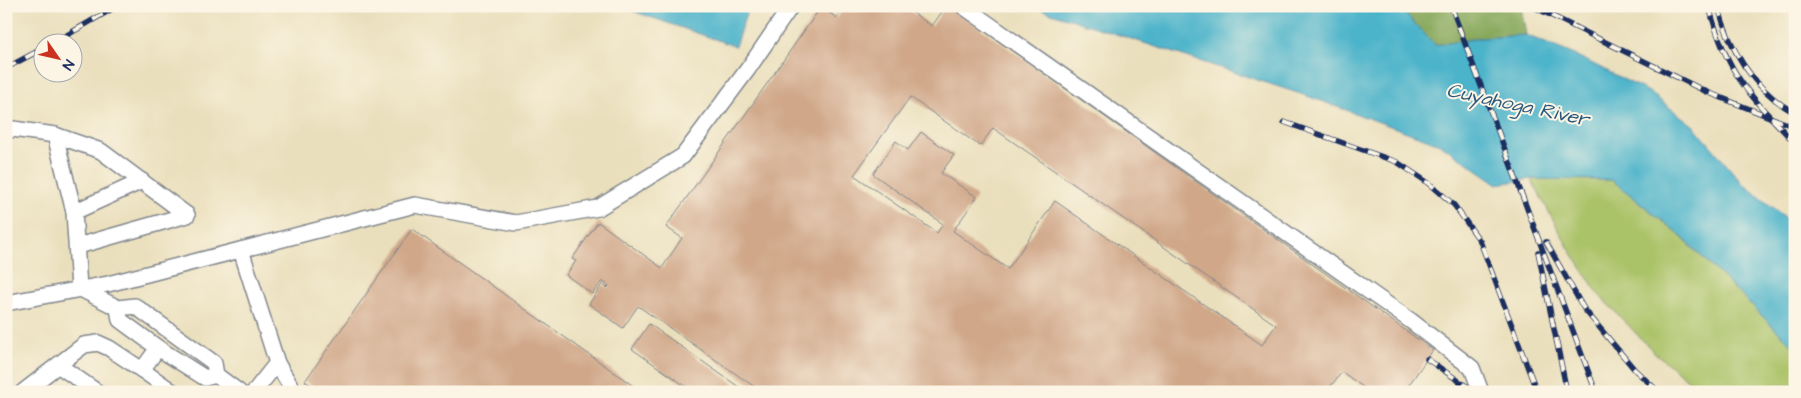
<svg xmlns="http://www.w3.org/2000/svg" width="1801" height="398" font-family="'Architects Daughter',sans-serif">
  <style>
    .green { fill: #aac267; stroke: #627862 }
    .forest { fill: #87a85c; stroke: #516c5d }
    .water { fill: #4cb3ca; stroke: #347194 }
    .building { fill: #d0a789; fill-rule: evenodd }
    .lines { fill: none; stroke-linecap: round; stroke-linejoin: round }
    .minor-casing { stroke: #82878d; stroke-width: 18 }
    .minor { stroke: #fff; stroke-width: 15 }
    .rail-casing { stroke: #1b2f5e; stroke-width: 5.5 }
    .rail { stroke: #fcf5e5; stroke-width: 4; stroke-dasharray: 11; stroke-linecap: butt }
    .labels { text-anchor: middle; stroke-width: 4; stroke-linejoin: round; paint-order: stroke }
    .water-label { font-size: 20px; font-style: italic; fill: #2a577e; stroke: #fcf5e5 }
  </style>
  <rect width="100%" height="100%" fill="#fcf5e5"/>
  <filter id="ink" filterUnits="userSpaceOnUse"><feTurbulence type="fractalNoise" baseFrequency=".02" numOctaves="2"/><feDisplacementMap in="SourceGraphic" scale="10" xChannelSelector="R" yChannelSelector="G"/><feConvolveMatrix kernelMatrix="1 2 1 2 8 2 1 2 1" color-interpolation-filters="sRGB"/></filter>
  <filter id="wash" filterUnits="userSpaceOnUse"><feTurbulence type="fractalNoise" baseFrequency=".0096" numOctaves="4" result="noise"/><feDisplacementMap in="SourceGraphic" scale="20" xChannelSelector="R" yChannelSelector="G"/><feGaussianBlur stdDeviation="1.12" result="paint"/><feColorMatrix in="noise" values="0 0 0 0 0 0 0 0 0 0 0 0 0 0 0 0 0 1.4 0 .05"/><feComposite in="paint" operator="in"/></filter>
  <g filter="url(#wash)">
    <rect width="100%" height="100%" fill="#eadfbc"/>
    <path class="green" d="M1531 179 1612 180 1678 234 1795 348V392H1702L1654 352 1599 295 1568 247Z"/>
    <path class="forest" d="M1398 6H1521L1526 35 1480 38 1435 45Z"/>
    <g class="water">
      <path d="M618 6H749L735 46Z"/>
      <path d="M1030 6H1398L1435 45 1480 38 1526 35 1575 55 1649 92 1694 126 1742 183 1795 225V348L1679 234 1612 180 1531 179 1498 184 1440 144 1310 97Z"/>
    </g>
    <g id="blocks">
      <g class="building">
        <path d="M845 6H903L932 26 946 6H949L1433 350 1404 392H1370L1342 372 1326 392H762L638 306 623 328 589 304 602 284 607 288 609 286 602 281 592 294 566 275 576 261 572 259 598 222 662 268 682 238 666 227 821 7 837 18ZM910 97 980 146 993 128 1276 325 1262 345 1055 201 1008 269 953 231 977 197 941 173 954 155 921 132 908 150 896 141 873 174 943 224 937 233 854 175Z"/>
        <path d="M412 229 642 392H321L305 381Z"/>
        <path d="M649 324 746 392H694L632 349Z"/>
      </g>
    </g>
  </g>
  <g filter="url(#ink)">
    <use href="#blocks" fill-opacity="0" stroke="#82878d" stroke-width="1"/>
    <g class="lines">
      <defs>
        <g id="minor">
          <path d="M963 6 1411 321 1472 368 1481 392"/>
          <path d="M6 131 13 129 55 135 74 212 79 288"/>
          <path d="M55 135 101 151 187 215"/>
          <path d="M74 212 142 181"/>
          <path d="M78 246 187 215"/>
          <path d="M241 250 277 363 254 392"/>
          <path d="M79 288 118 308 135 306 214 363 216 375 239 392"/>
          <path d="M6 303 108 284 415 205 516 223 598 208 683 156 748 69 791 6"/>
          <path d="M118 308 120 320 158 348 205 378 216 375"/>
          <path d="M277 363 294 392"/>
          <path d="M58 365 97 392"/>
          <path d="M142 370 173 392"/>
          <path d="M23 392 84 345 98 343 109 348 142 370 158 348"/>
        </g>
      </defs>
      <use href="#minor" class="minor-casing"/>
      <use href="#minor" class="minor"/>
      <defs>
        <g id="rail">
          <path d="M1451 6 1596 392"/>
          <path d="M1532 6 1707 92 1795 127"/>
          <path d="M1709 6C1726 73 1749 95 1795 143"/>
          <path d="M1718 6C1730 51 1754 90 1795 113"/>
          <path d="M55 42 117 6"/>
          <path d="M6 68 42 49"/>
          <path d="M1284 122 1397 162 1430 184 1454 205 1480 241 1537 392"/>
          <path d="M1546 242 1584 309 1635 370 1659 392"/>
          <path d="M1538 252 1567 392"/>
          <path d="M1427 359 1475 392"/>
        </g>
      </defs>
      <use href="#rail" class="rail-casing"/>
      <use href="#rail" class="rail"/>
    </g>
  </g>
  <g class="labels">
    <g class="water-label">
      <text transform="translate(1518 104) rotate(12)" y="7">Cuyahoga River</text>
    </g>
  </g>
  <rect width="1801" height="398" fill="none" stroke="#fcf5e5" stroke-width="25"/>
  <g transform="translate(58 58) rotate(124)"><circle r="24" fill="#fcf5e5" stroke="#a2a6af"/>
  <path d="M0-4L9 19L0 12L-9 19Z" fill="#c8321e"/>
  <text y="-8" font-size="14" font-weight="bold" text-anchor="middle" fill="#1b2f5e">N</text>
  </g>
</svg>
